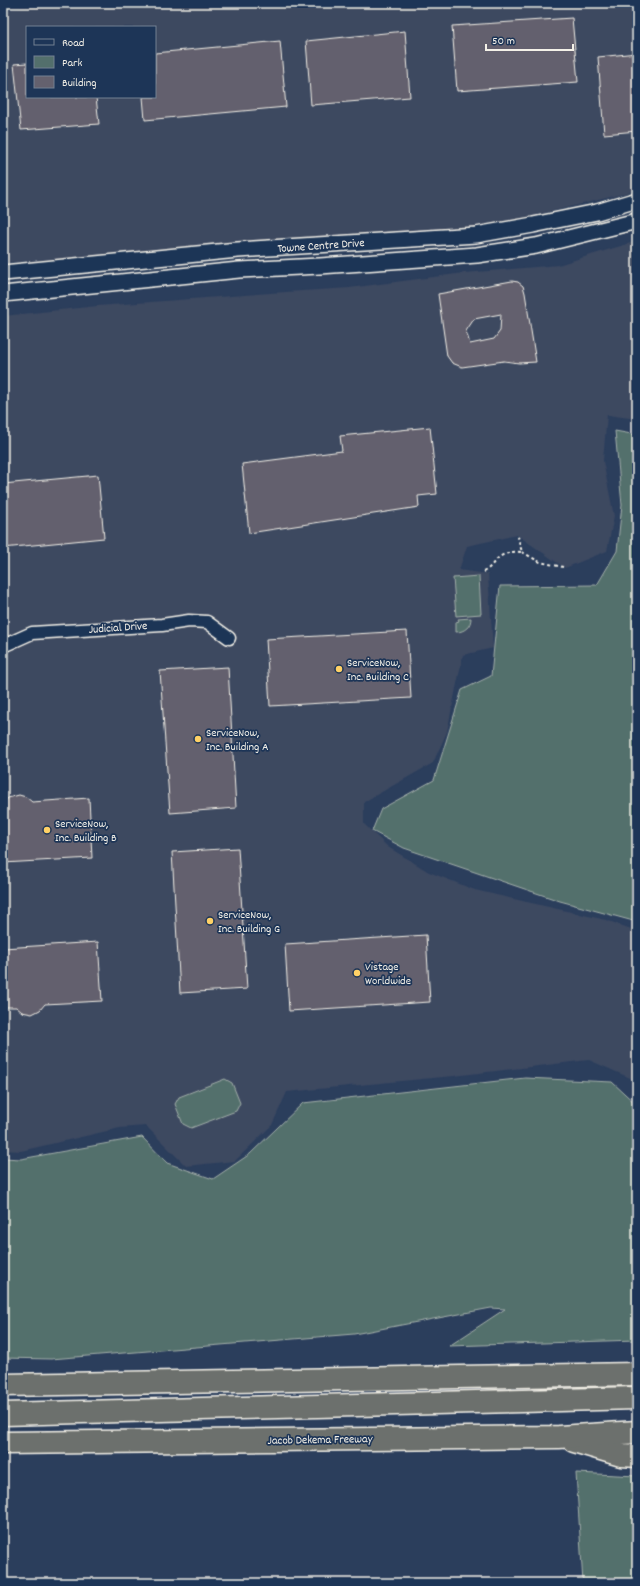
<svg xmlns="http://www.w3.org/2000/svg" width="640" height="1586" font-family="Dekko,sans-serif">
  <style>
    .built { fill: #3c4861; fill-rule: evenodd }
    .green { fill: #536f6c; stroke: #a4b0aa }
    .building { fill: #64616e; stroke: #f4f1e8; fill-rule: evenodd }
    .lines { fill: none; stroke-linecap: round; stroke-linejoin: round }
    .minor-casing { stroke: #f4f1e8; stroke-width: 15 }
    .tertiary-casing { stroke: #f4f1e8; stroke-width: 18 }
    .motorway-casing { stroke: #f4f1e8; stroke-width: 25 }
    .path { stroke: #f4f1e8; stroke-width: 2; stroke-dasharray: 3 3; stroke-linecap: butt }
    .minor { stroke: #1d3557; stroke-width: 12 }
    .tertiary { stroke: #1d3557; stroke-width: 15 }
    .motorway { stroke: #6c706d; stroke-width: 22 }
    .poi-dot { fill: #ffd166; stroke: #1d3557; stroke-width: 1.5 }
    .labels { text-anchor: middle; stroke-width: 3.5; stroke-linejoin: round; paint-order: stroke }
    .street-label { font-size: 12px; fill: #f4f1e8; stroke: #1d3557 }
    .poi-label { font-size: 12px; fill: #f4f1e8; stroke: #1d3557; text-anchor: start }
  </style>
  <rect width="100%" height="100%" fill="#2b3e5c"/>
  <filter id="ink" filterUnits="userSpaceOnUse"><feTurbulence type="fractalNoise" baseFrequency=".025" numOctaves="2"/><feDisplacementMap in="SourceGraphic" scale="8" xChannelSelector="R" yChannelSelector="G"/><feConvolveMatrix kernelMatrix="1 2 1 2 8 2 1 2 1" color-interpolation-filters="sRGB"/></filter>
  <g filter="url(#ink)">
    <g class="built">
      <path d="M65 3H637V188L627 193 476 230 3 263V10ZM27 27H155V97H27Z"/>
      <path d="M637 241V419L607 415 603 461 614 516 607 551 565 568 517 535 467 546 459 570 488 574 493 648 463 655 447 732 433 763 364 802V824L388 847 429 872 475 890 606 920 637 931V1081L589 1060 454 1076 287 1092 272 1125 235 1161 186 1166 146 1126 120 1128 21 1151 3 1150V316L97 306 270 293 349 288 464 273 558 265Z"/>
    </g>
    <g class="green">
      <path d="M615 431 637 435V922L560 901 404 848 372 831 381 809 434 780 462 690 491 676 500 586 597 585 617 551 622 505Z"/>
      <path d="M479 576 481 614 456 616 453 578Z"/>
      <path d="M471 618C471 626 465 632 456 632V622L459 621 458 619Z"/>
      <path d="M525 1078 612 1082 637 1105V1340L449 1346 505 1309 491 1308 354 1334 51 1359 3 1358V1158L21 1159 142 1137 167 1163 213 1179 250 1154 303 1103Z"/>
      <path d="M225 1079 232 1083 240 1103 236 1111 191 1128 183 1124 175 1104 179 1097Z"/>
      <path d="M576 1473 637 1476V1583H583Z"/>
    </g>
    <g class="building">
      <path d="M572 18 578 82 457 91 452 26Z"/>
      <path d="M405 31 410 97 311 105 306 41Z"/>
      <path d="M280 41 286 107 145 120 143 97H155V53Z"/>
      <path d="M637 53V131L604 134 598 57Z"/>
      <path d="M27 63V97H96L99 124 21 130 14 64Z"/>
      <path d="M512 281 518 282 523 286 525 293 536 362 519 363 504 361 462 367 452 363 447 356 438 294ZM501 314 500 331 494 339 470 344 466 331 474 319Z"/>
      <path d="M430 427 437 494 418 496 419 507 249 533 242 464 342 451 340 436Z"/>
      <path d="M98 475 104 538 3 548V484Z"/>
      <path d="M407 631 411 698 270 706 266 639Z"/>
      <path d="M228 667 236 808 170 813 160 671Z"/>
      <path d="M19 795 26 797 32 802 89 798 92 858 3 863V804L8 798Z"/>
      <path d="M238 848 247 989 180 993 172 852Z"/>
      <path d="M426 935 430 1002 289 1011 285 944Z"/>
      <path d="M98 942 102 1001 45 1004 40 1010 32 1014 22 1012 16 1007H3V948Z"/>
    </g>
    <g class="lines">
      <defs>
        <path id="minor" d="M3 646 32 633 162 625 189 621 207 622 229 638"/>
        <g id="tertiary">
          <path d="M3 273 238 250 476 235 533 225 597 212 637 200"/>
          <path d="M3 294 239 270 320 266 477 255 536 246 637 221"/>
        </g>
        <g id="motorway">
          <path d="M3 1385 637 1374"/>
          <path d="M3 1414 637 1398"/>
          <path d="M574 1441 621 1455 637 1456"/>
          <path d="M3 1443 559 1437 637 1432"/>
        </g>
      </defs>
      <use href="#minor" class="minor-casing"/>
      <use href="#tertiary" class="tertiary-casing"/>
      <use href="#motorway" class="motorway-casing"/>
      <g class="path">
        <path d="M522 552 540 562 563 567"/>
        <path d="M483 572C489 569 491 566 495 561 503 553 511 551 522 552L518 538 519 537"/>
      </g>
      <use href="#minor" class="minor"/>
      <use href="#tertiary" class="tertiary"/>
      <use href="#motorway" class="motorway"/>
    </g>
  </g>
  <g class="poi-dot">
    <circle cx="339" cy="669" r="4"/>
    <circle cx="198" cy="739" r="4"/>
    <circle cx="47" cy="830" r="4"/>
    <circle cx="210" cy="921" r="4"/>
    <circle cx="357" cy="973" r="4"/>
  </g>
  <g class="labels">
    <g class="street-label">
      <text transform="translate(321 245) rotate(-4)" y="4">Towne Centre Drive</text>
      <text transform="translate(118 627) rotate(-4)" y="4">Judicial Drive</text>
      <text transform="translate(320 1439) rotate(-1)" y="4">Jacob Dekema Freeway</text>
    </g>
    <g class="poi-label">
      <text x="347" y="666">ServiceNow,<tspan x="347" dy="14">Inc. Building C</tspan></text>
      <text x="206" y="736">ServiceNow,<tspan x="206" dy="14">Inc. Building A</tspan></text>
      <text x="55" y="827">ServiceNow,<tspan x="55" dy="14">Inc. Building B</tspan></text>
      <text x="218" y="918">ServiceNow,<tspan x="218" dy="14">Inc. Building G</tspan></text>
      <text x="365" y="970">Vistage<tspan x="365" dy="14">Worldwide</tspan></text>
    </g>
  </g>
  <rect width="640" height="1586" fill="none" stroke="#1d3557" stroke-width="16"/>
  <rect x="8" y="8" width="624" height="1570" fill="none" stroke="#f4f1e8" stroke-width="1.5" filter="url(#ink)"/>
  <rect x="26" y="26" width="130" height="72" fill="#1d3557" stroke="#738091"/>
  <rect x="34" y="39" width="20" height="6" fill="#1d3557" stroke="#738091"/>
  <text x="62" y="46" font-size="12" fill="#f4f1e8">Road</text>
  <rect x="34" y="56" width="20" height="12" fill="#536f6c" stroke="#738091"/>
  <text x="62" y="66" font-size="12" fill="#f4f1e8">Park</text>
  <rect x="34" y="76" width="20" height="12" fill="#64616e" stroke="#738091"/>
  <text x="62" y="86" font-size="12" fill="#f4f1e8">Building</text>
  <path d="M486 44v6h87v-6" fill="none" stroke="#f4f1e8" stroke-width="2"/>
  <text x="492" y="44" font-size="12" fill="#f4f1e8" stroke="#1d3557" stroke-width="3" paint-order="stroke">50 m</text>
</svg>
